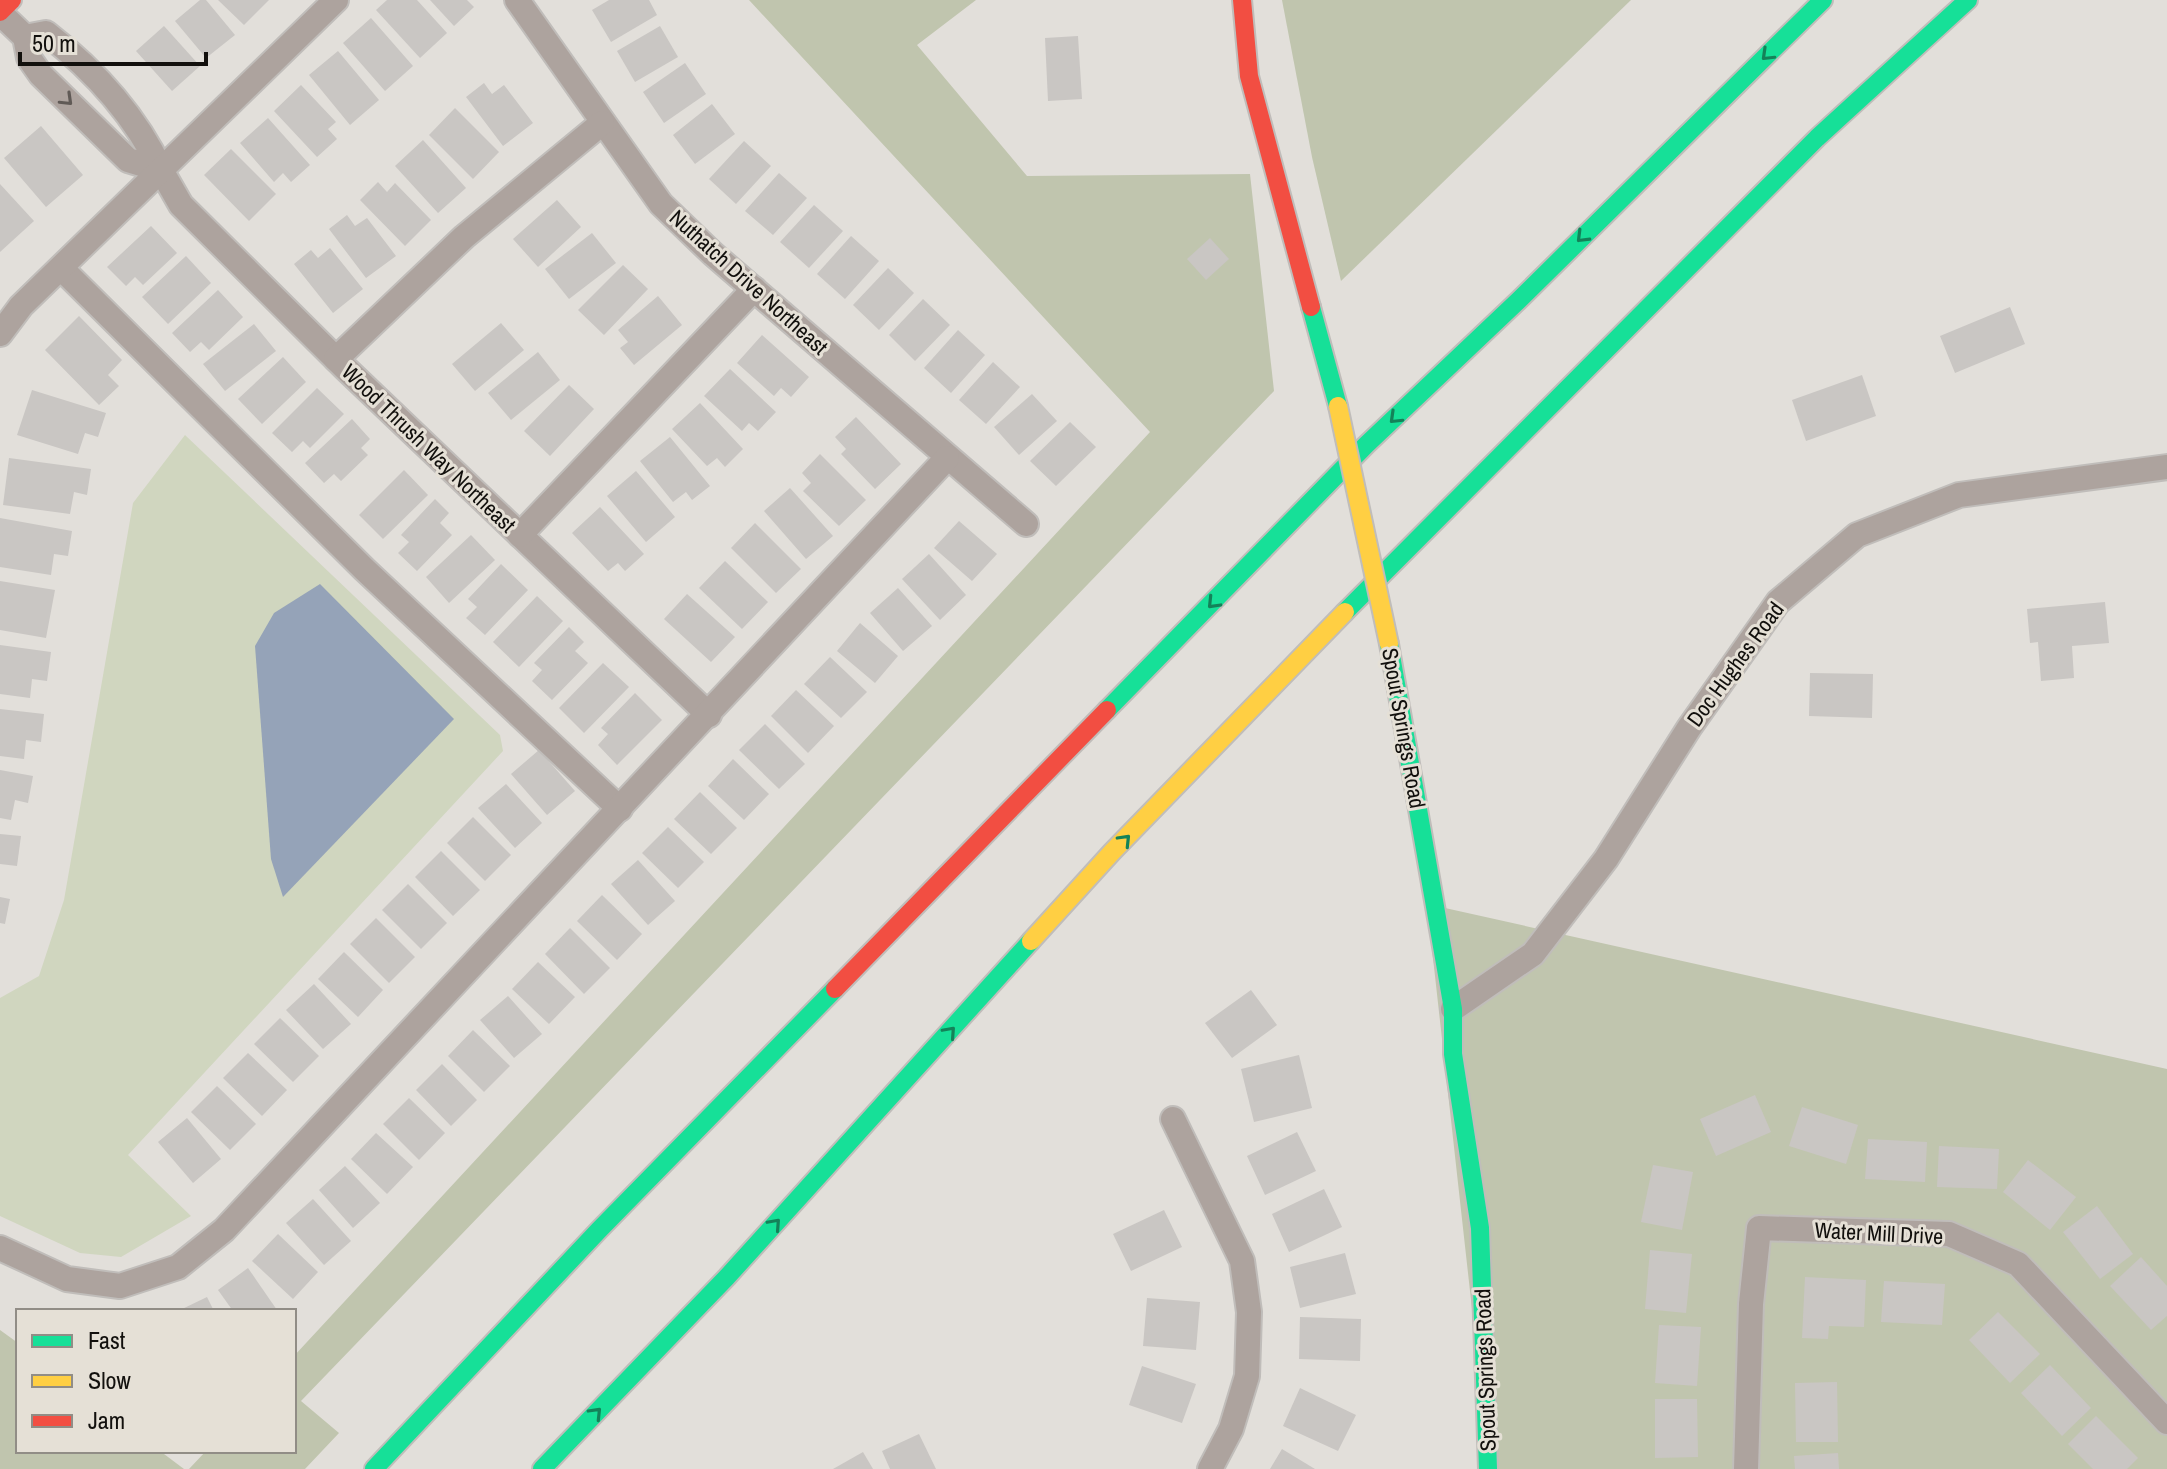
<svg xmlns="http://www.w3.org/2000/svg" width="2167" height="1469" font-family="'Archivo Narrow',sans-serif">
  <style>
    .green { fill: #d0d6bf }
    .forest { fill: #c0c5ae }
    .water { fill: #95a3b8 }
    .building { fill: #c9c6c3 }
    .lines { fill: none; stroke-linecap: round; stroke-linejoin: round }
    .street-casing { stroke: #c0bdba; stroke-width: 28 }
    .fast-casing { stroke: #c0bdba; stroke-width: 22 }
    .slow-casing { stroke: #c0bdba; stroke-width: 22 }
    .jam-casing { stroke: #c0bdba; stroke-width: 22 }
    .street { stroke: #ada39e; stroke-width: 24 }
    .fast { stroke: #16e098; stroke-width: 18 }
    .slow { stroke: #ffcf43; stroke-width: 18 }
    .jam { stroke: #f24e42; stroke-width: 18 }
    .slow-bridge-casing { stroke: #c0bdba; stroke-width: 22; stroke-linecap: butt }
    .slow-bridge { stroke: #ffcf43; stroke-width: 18 }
    .oneway { stroke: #148259 }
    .oneway2 { stroke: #605a56 }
    .labels { text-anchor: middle; stroke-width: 6; stroke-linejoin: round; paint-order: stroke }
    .street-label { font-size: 22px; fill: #12100d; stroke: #e5e0d6 }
  </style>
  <rect width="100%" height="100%" fill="#e2dfda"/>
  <path class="green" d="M185 435 500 735 503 751 128 1155 191 1216 121 1257 80 1253 0 1216V998L39 976 64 900 133 503Z"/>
  <g class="forest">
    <path d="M749 0H976L917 45 1027 176 1250 174 1274 391 301 1401 339 1433 305 1469H189L206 1451H294V1356L1150 432Z"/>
    <path d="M1282 0H1631L1341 281 1312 157Z"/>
    <path d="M1427 904 2167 1069V1469H1482L1480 1381Z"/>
    <path d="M0 1330 18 1343V1451H160L184 1469H0Z"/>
  </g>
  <path class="water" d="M320 584 454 719 283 897 271 859 255 646 274 613Z"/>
  <g class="building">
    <path d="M200 0H206L235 35 206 58 175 21Z"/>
    <path d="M218 0H269L244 25Z"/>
    <path d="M387 0H417L447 33 420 58 376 10Z"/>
    <path d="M430 0H467L474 7 454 26Z"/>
    <path d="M609 0H649L657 15 611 42 592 10Z"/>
    <path d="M371 18 413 66 385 91 343 43Z"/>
    <path d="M164 26 200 66 172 91 136 51Z"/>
    <path d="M660 26 678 57 635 82 617 51Z"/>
    <path d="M1078 36 1082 99 1048 101 1045 38Z"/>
    <path d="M338 51 379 100 350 125 309 75Z"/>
    <path d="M685 63 706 94 664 123 643 92Z"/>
    <path d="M484 83 492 94 504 85 533 123 503 146 466 97Z"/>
    <path d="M301 85 336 122 328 129 337 139 317 157 274 111Z"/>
    <path d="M712 104 735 134 695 164 673 135Z"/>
    <path d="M455 108 499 152 473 179 429 135Z"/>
    <path d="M268 118 310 165 291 182 283 173 274 182 240 143Z"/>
    <path d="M41 126 83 175 46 207 4 158Z"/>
    <path d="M423 140 466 188 438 213 395 166Z"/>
    <path d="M744 141 771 166 736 204 709 179Z"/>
    <path d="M231 149 276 194 249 221 204 175Z"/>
    <path d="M779 173 807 198 773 235 745 211Z"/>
    <path d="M378 182 387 192 395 183 431 220 405 246 360 200Z"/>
    <path d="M0 184 34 221 0 252Z"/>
    <path d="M557 200 581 227 538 267 513 239Z"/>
    <path d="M814 205 843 231 809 268 780 242Z"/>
    <path d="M347 215 355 226 367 218 396 256 366 278 329 229Z"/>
    <path d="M151 226 177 253 143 285 135 277 126 286 107 267Z"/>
    <path d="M592 233 616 263 569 299 545 269Z"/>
    <path d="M851 236 879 261 845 299 817 274Z"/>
    <path d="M1210 238 1229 259 1206 280 1187 259Z"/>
    <path d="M330 248 363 289 333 313 294 264 311 250 318 258Z"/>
    <path d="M186 256 211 283 168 324 142 297Z"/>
    <path d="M623 265 648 289 604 335 578 310Z"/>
    <path d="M888 268 914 293 879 330 853 305Z"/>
    <path d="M218 290 243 317 209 350 201 342 190 352 172 333Z"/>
    <path d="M658 296 682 325 634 365 620 348 628 342 618 330Z"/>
    <path d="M923 299 950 325 915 361 889 335Z"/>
    <path d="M2010 307 2025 344 1955 373 1940 336Z"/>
    <path d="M79 316 122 360 108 375 119 386 99 405 45 350Z"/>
    <path d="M501 323 524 350 475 391 452 364Z"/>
    <path d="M254 324 276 351 225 391 203 364Z"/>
    <path d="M958 330 985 355 951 393 924 368Z"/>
    <path d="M762 335 809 377 791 397 781 388 774 396 737 363Z"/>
    <path d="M538 352 560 380 511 420 488 393Z"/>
    <path d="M283 357 306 382 262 424 238 399Z"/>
    <path d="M993 362 1020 387 986 424 959 400Z"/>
    <path d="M730 369 776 412 758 431 749 423 742 431 704 396Z"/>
    <path d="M1862 375 1876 416 1806 441 1792 400Z"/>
    <path d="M569 385 594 409 550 456 524 431Z"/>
    <path d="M317 388 344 414 310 448 303 441 292 452 272 433Z"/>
    <path d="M32 390 106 413 98 437 85 433 78 454 17 435Z"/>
    <path d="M1032 394 1057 421 1019 455 994 427Z"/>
    <path d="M700 403 743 449 725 467 717 458 707 466 672 429Z"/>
    <path d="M856 417 901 464 875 489 841 454 846 449 835 437Z"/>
    <path d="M352 419 370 439 361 448 368 455 341 481 334 474 324 483 305 463Z"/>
    <path d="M1070 422 1096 447 1056 486 1030 461Z"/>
    <path d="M670 437 710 486 692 500 686 492 673 502 640 461Z"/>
    <path d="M820 454 866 500 839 526 803 491 811 483 802 473Z"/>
    <path d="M9 458 91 469 87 495 74 492 70 514 3 505Z"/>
    <path d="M404 470 428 495 383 539 359 515Z"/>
    <path d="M636 471 675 517 646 542 607 496Z"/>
    <path d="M790 488 833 536 806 559 764 511Z"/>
    <path d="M435 499 449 513 440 523 452 535 417 571 398 553 409 542 401 535Z"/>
    <path d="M600 507 644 554 625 571 618 563 608 571 572 533Z"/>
    <path d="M0 518 72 531 68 556 54 554 51 575 0 567Z"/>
    <path d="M959 521 997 554 972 581 934 548Z"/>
    <path d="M755 523 801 569 776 593 731 548Z"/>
    <path d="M471 535 495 560 449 603 426 577Z"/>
    <path d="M929 554 966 595 940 620 902 579Z"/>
    <path d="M725 561 768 602 742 629 699 588Z"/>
    <path d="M501 564 528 590 485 635 466 618 477 607 468 599Z"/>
    <path d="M0 581 55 590 46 638 0 630Z"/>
    <path d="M898 588 932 626 903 651 870 613Z"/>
    <path d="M687 594 735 637 711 662 664 619Z"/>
    <path d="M537 596 563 621 519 667 493 642Z"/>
    <path d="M2105 602 2109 643 2072 646 2074 678 2041 681 2038 642 2030 643 2027 609Z"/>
    <path d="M860 623 898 656 875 683 837 651Z"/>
    <path d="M569 627 584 642 575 651 588 663 552 700 532 681 542 670 534 663Z"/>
    <path d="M0 645 51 652 47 681 32 679 30 698 0 694Z"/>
    <path d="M830 657 867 692 841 718 804 684Z"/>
    <path d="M603 663 629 687 584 733 559 708Z"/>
    <path d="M1810 673 1873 674 1872 718 1809 716Z"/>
    <path d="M796 690 834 726 808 753 771 716Z"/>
    <path d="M635 693 662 720 617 765 598 745 608 734 601 728Z"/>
    <path d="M0 709 44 714 41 742 26 740 24 759 0 756Z"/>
    <path d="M765 724 805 764 779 789 739 750Z"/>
    <path d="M539 750 575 791 547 815 511 774Z"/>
    <path d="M733 759 769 794 744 820 708 786Z"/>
    <path d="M0 770 33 776 28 803 15 800 11 820 0 818Z"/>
    <path d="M506 784 542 823 515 848 478 808Z"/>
    <path d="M700 792 737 828 711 854 674 819Z"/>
    <path d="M473 817 511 855 485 881 447 843Z"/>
    <path d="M668 827 704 862 678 888 642 853Z"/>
    <path d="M0 834 21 836 17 866 0 864Z"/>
    <path d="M441 851 480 890 453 916 415 877Z"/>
    <path d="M638 860 675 901 648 925 611 884Z"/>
    <path d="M408 884 447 923 421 949 382 910Z"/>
    <path d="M602 895 642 934 617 960 577 921Z"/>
    <path d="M0 897 10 899 5 924 0 923Z"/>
    <path d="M376 918 415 957 389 983 350 944Z"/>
    <path d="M570 928 610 968 584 994 545 954Z"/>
    <path d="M344 952 383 990 358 1017 318 979Z"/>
    <path d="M538 962 575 997 549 1024 512 989Z"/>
    <path d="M314 984 351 1024 323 1049 286 1010Z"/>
    <path d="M1251 990 1277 1025 1232 1058 1205 1023Z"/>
    <path d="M508 996 542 1034 514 1058 480 1020Z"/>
    <path d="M280 1018 319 1056 293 1082 254 1044Z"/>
    <path d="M473 1030 510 1066 484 1092 448 1056Z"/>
    <path d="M248 1053 287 1090 262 1116 223 1078Z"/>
    <path d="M1299 1055 1312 1108 1254 1122 1241 1069Z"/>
    <path d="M442 1064 477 1100 451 1126 416 1090Z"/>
    <path d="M217 1086 256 1124 230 1150 191 1112Z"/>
    <path d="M1755 1095 1771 1132 1716 1156 1700 1119Z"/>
    <path d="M409 1098 445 1133 419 1160 383 1124Z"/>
    <path d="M1802 1107 1858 1125 1846 1164 1789 1146Z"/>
    <path d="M187 1118 221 1159 193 1183 158 1142Z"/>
    <path d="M1297 1132 1316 1171 1265 1195 1247 1156Z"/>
    <path d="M376 1133 413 1167 387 1194 351 1159Z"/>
    <path d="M1868 1139 1927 1142 1925 1182 1865 1179Z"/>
    <path d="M1939 1146 1999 1149 1997 1189 1937 1187Z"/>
    <path d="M2028 1160 2076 1197 2050 1230 2003 1192Z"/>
    <path d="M1653 1165 1693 1172 1682 1230 1641 1222Z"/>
    <path d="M345 1166 380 1203 353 1228 319 1190Z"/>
    <path d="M1324 1189 1342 1227 1289 1252 1272 1214Z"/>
    <path d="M313 1199 351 1241 324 1265 286 1223Z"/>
    <path d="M2097 1206 2133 1254 2100 1279 2063 1232Z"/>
    <path d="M1164 1210 1182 1247 1131 1271 1113 1234Z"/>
    <path d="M278 1234 318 1272 293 1299 252 1261Z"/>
    <path d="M1650 1250 1692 1254 1686 1313 1645 1309Z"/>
    <path d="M1345 1253 1356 1294 1300 1308 1290 1267Z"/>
    <path d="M2141 1257 2167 1286V1316L2151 1330 2110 1286Z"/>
    <path d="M248 1268 277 1310 275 1311H233L218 1290Z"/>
    <path d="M1805 1277 1866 1280 1864 1327 1829 1326 1828 1339 1802 1338Z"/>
    <path d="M1884 1281 1945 1284 1942 1325 1881 1322Z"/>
    <path d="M207 1297 214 1311H178Z"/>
    <path d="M1147 1298 1200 1302 1196 1350 1143 1346Z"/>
    <path d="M1998 1312 2040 1354 2010 1383 1969 1340Z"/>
    <path d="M1300 1317 1361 1319 1360 1361 1299 1359Z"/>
    <path d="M1659 1325 1701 1327 1697 1386 1655 1383Z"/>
    <path d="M2050 1365 2091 1408 2062 1436 2021 1393Z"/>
    <path d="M1142 1366 1196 1384 1182 1423 1129 1405Z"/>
    <path d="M1837 1382 1838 1442H1796L1795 1383Z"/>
    <path d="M1300 1388 1356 1415 1338 1451 1283 1426Z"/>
    <path d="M1655 1399H1697L1698 1457 1655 1458Z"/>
    <path d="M2096 1416 2138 1458 2127 1469H2093L2068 1444Z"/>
    <path d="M919 1434 936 1469H890L882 1451Z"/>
    <path d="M1282 1449 1315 1469H1270Z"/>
    <path d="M863 1452 873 1469H833Z"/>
    <path d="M1838 1453 1839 1469H1795L1794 1456Z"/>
  </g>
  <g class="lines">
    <defs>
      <g id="street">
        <path d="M517 0 661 204 713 254 1026 524"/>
        <path d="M0 13 25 37 29 58 41 75 128 160 161 170C135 115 94 70 46 33L25 37"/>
        <path d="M161 170 181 205 345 368 709 715"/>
        <path d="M61 268 364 569 620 809"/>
        <path d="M0 334 21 306 336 0"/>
        <path d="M336 359 464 237 602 123"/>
        <path d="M520 535 754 289"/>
        <path d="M1453 1009 1533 954 1606 859 1689 728 1778 602 1857 535 1959 495 2167 467"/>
        <path d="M1173 1119 1242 1261 1249 1312 1247 1376 1231 1429 1210 1469"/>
        <path d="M0 1248 67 1279 120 1286 178 1267 224 1230 947 458"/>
        <path d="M1746 1469 1751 1304 1759 1228 1949 1234 2018 1264 2167 1422"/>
      </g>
      <g id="fast">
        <path d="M1311 307 1338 406"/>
        <path d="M1345 612 1817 138 1968 0"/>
        <path d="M1389 644 1453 1009V1054L1480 1228 1488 1469"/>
        <path d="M1107 710 1366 445 1519 300 1823 0"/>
        <path d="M374 1469 599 1230 835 989"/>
        <path d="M542 1469 727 1277 1031 941"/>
      </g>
      <path id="slow" d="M1031 941 1112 852 1345 612"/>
      <g id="jam">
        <path d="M1242 0 1249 76 1311 307"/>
        <path d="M0 12 12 0"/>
        <path d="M835 989 1107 710"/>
      </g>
    </defs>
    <use href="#street" class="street-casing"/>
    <use href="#fast" class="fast-casing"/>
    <use href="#slow" class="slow-casing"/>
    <use href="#jam" class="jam-casing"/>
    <use href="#street" class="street"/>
    <use href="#fast" class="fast"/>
    <use href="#slow" class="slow"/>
    <use href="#jam" class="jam"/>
    <defs>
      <path id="slow-bridge" d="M1338 406 1389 644"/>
    </defs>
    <use href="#slow-bridge" class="slow-bridge-casing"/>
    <use href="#slow-bridge" class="slow-bridge"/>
  </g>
  <defs><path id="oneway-chevron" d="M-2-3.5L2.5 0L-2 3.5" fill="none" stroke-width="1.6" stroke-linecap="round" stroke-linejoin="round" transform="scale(2)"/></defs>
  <g class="oneway">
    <use href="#oneway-chevron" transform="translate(1767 55) rotate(136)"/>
    <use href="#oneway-chevron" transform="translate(1582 237) rotate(135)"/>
    <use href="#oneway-chevron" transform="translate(1395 418) rotate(136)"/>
    <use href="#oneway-chevron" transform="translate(1213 603) rotate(134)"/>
    <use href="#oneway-chevron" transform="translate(1125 840) rotate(-46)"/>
    <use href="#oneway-chevron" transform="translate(950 1032) rotate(-48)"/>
    <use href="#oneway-chevron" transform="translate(775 1224) rotate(-48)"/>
    <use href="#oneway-chevron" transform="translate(596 1413) rotate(-46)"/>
  </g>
  <use class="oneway2" href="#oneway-chevron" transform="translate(67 100) rotate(44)"/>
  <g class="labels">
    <g class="street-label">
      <text transform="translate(749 282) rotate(42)" y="8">Nuthatch Drive Northeast</text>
      <text transform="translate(429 448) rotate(44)" y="8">Wood Thrush Way Northeast</text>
      <text transform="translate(1735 664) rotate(-54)" y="8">Doc Hughes Road</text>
      <text transform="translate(1404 728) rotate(80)" y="8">Spout Springs Road</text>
      <text transform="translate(1879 1233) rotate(3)" y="8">Water Mill Drive</text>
      <text transform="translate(1485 1370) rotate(-92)" y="8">Spout Springs Road</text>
    </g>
  </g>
  <rect x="16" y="1309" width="280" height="144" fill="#e5e0d6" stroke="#918d86" stroke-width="2"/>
  <rect x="32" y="1335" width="40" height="12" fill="#16e098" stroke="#918d86" stroke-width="2"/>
  <text x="88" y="1349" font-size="24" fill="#12100d">Fast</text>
  <rect x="32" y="1375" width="40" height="12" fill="#ffcf43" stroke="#918d86" stroke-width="2"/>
  <text x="88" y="1389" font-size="24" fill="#12100d">Slow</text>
  <rect x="32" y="1415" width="40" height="12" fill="#f24e42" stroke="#918d86" stroke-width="2"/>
  <text x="88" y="1429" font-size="24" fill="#12100d">Jam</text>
  <path d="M20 52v12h186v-12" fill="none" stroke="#12100d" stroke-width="4"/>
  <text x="32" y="52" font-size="24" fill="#12100d" stroke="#e5e0d6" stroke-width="6" paint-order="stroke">50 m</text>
</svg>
